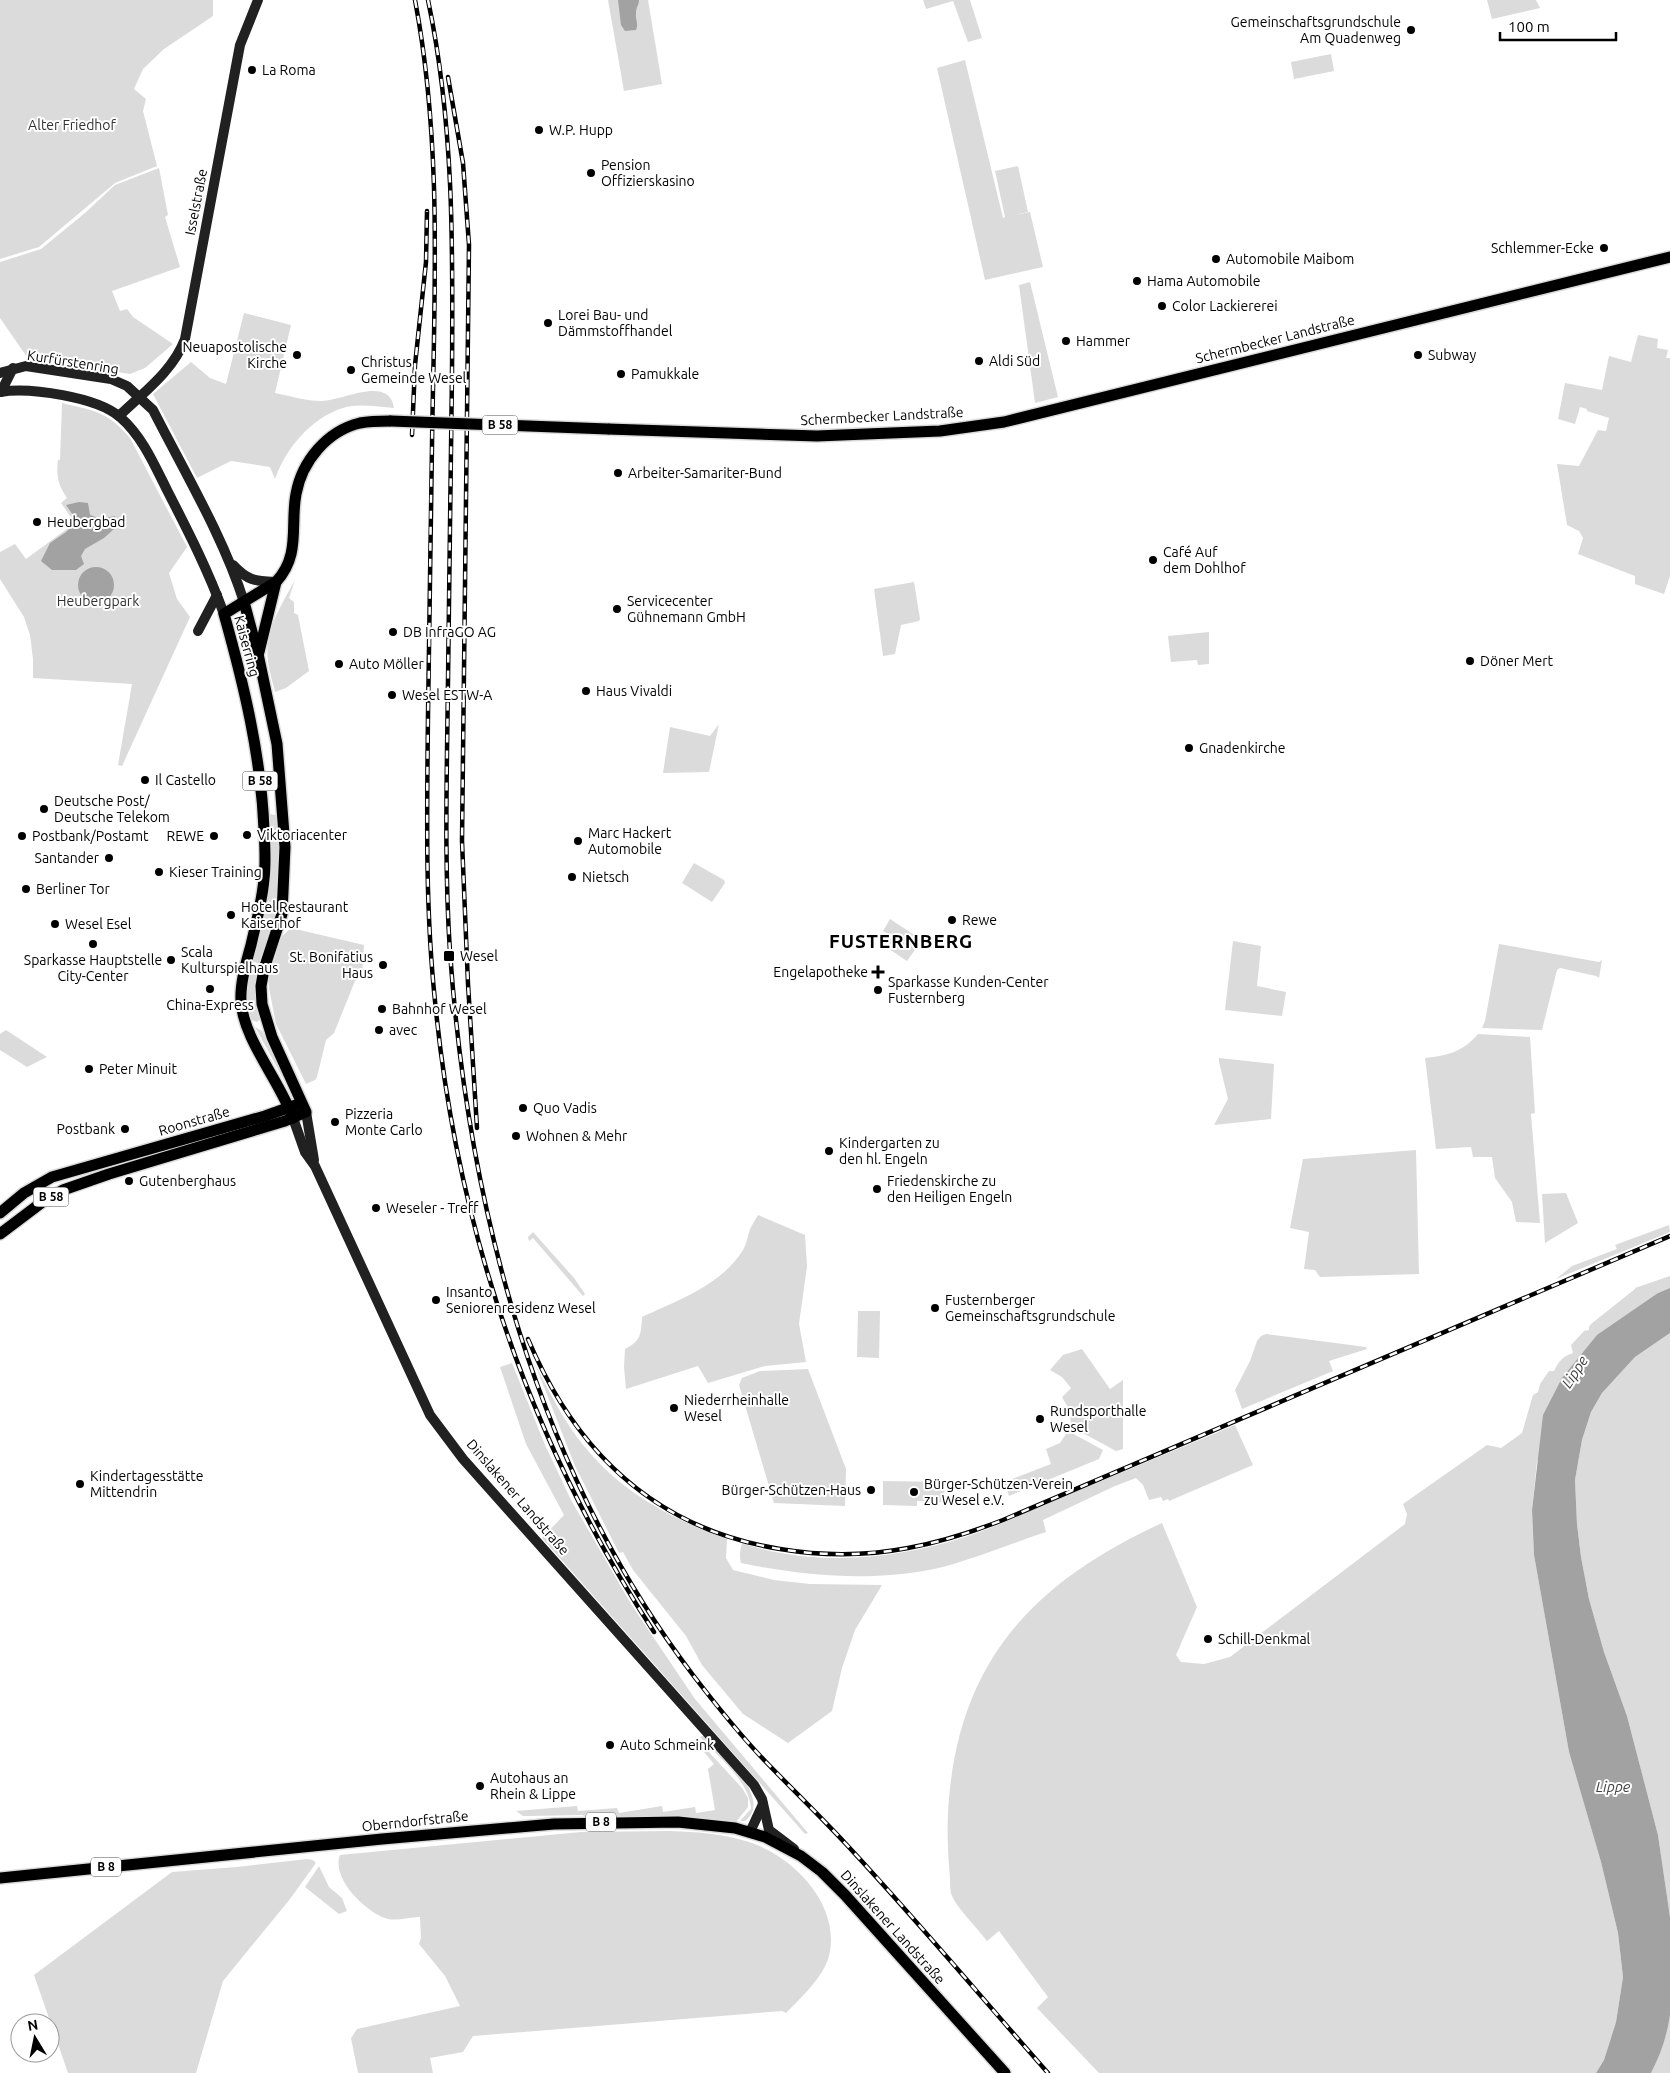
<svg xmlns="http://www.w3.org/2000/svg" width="1670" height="2073" font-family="Ubuntu,sans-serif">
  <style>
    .green { fill: #dbdbdb }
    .water { fill: #a2a2a2 }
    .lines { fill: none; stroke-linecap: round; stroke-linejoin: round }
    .primary-casing { stroke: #dbdbdb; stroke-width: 14 }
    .secondary { stroke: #212121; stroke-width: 10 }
    .primary { stroke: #000; stroke-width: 11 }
    .rail-casing { stroke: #000; stroke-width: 4.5 }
    .rail { stroke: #fff; stroke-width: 2.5; stroke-dasharray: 8; stroke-linecap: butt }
    .primary-bridge-casing { stroke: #dbdbdb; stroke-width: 14; stroke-linecap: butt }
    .primary-bridge { stroke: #000; stroke-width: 11 }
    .poi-dot { fill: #000; stroke: #fff; stroke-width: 2 }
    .labels { text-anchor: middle; stroke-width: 4; stroke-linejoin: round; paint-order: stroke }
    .shield { fill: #fff; stroke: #4c4c4c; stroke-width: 1 }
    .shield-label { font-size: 12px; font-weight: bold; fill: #000 }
    .poi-label { font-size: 14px; fill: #000; stroke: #fff; text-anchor: start }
    .park-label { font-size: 14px; fill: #323232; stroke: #fff }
    .street-label { font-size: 14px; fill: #000; stroke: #fff }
    .water-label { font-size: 15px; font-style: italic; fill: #434343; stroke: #fff }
    .district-label { font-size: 19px; font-weight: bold; letter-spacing: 1px; fill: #000; stroke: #fff }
  </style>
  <rect width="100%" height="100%" fill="#fff"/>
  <g class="green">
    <path d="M0 0H213V16L164 49 143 69 134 89 146 99 143 111 157 166 115 183 39 247 0 259Z"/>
    <path d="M608 0H648L662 84 624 91Z"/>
    <path d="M923 0H970L982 38 968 42 953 1 926 9Z"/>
    <path d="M1487 0H1536L1540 8 1492 19Z"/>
    <path d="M1331 54 1334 71 1294 79 1291 62Z"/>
    <path d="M965 60 1003 218 1005 217 995 171 1018 166 1028 212 1014 215 1030 212 1043 267 985 280 937 68Z"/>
    <path d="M159 168 168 215 165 217 180 267 112 291 120 311 127 309 133 317 173 344 145 368 130 374 27 357 0 318V262L41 249 85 213 115 185Z"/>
    <path d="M1030 282 1058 397 1035 403 1019 285Z"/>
    <path d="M244 313 291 325 275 393C290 396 306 401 321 401 340 402 389 374 394 408 378 407 358 403 343 408 311 418 286 448 275 479L270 467 231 461 197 478 153 394 191 362 210 378 226 384Z"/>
    <path d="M1638 335 1658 339 1657 348 1668 350 1666 358H1670V576L1664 594 1635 584V576L1578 554 1583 538 1579 531 1567 525 1557 464 1579 466 1598 430 1606 431 1609 418 1587 411V409L1580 407 1575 424 1558 419 1565 383 1602 390 1609 356 1631 362Z"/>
    <path d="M62 403C95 411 107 411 130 438L187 547 169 573 177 599 190 617 122 766 118 765 132 684 33 678V659L30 635 24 617 0 579V552L15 544 26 559 75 523 61 503 67 498C58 485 56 476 58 460H60Z"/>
    <path d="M295 580 289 598 294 602V613L298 615 309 671 286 688 275 692C273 682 269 672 268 661 264 631 281 606 295 580Z"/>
    <path d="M914 582 920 619 919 621 901 625 895 654 883 656 874 589Z"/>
    <path d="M1209 632V664L1198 665 1197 660 1171 662 1168 636Z"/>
    <path d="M719 724 709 772 663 773 670 727 710 736Z"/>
    <path d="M270 814 280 816 278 907 270 903 267 898 268 817Z"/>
    <path d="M694 863 724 880 725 883 712 902 682 883Z"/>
    <path d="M270 912 276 915 260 964 252 961 263 917 266 913Z"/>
    <path d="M890 919 922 940 907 961 886 947 890 935 883 931Z"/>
    <path d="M291 928 364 945 362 976 355 981 334 1033 326 1040 317 1077 315 1080 306 1084 276 1024 269 988V977L281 937Z"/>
    <path d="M1233 941 1261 946 1257 986 1286 992 1282 1016 1225 1010Z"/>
    <path d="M1499 944 1599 962 1602 960 1599 978 1596 976 1560 968 1557 970 1542 1030 1482 1028 1485 1021Z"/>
    <path d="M249 970 259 973 261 1019 257 1022 251 1020 246 994Z"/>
    <path d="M255 1027 262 1031 291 1089 290 1091Z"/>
    <path d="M6 1030 47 1057 27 1067 0 1050V1034Z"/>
    <path d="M1478 1034 1530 1037 1535 1113 1531 1114 1540 1223 1516 1222 1512 1202 1495 1178 1492 1157H1473L1471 1147 1436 1149 1425 1058C1447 1056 1464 1051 1478 1034Z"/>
    <path d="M1219 1058 1274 1064 1271 1119 1214 1125 1228 1099 1219 1062Z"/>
    <path d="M1416 1150 1419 1274 1320 1277 1315 1270 1304 1269 1309 1232 1290 1228 1303 1159Z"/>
    <path d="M1566 1193 1578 1223 1545 1243 1542 1194Z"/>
    <path d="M758 1215 805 1235 807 1266 799 1324 806 1362 765 1366 708 1383 698 1366 626 1389 624 1367 625 1349C641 1341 641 1334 642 1317 676 1301 719 1286 741 1253 746 1246 747 1240 749 1232 751 1226 755 1220 758 1215Z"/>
    <path d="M1669 1225 1670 1232 1556 1279 1572 1266 1617 1249 1615 1245Z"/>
    <path d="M533 1232 574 1278 585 1294 583 1296 533 1238 529 1241 528 1237Z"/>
    <path d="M1670 1276V1288L1658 1293 1537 1461 1532 1510 1534 1555 1569 1752 1601 1862 1618 1933 1623 1977 1616 2022 1604 2060 1596 2073H1099L1037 2008 1048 1997 999 1931 987 1941C979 1930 957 1908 952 1896 950 1892 950 1883 950 1878 948 1856 947 1835 948 1813 956 1664 1030 1584 1162 1523L1197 1607 1176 1655 1181 1662 1204 1664 1230 1657 1405 1524 1407 1514 1403 1504 1487 1445 1501 1448 1522 1433 1533 1395 1538 1392 1540 1384 1549 1371H1554C1559 1361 1562 1357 1573 1353L1571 1345 1584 1331 1589 1330V1327L1591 1324 1635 1289V1288Z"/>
    <path d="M858 1311H880L879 1358 857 1357Z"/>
    <path d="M1670 1333V1917L1658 1835 1627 1716 1604 1652 1589 1599 1581 1557 1577 1524 1575 1480 1582 1440 1591 1412 1602 1393 1635 1357Z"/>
    <path d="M1266 1334 1366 1347 1367 1349 1329 1361 1333 1371 1242 1409 1235 1390 1250 1361 1257 1341 1261 1336Z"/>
    <path d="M1082 1349 1110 1389 1123 1380V1449L1116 1451 1081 1432 1071 1424 1069 1409 1062 1397 1071 1388 1062 1377 1050 1370 1063 1355Z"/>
    <path d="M512 1363 545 1445 571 1500 631 1604 695 1699 808 1833 805 1834 542 1538 564 1515 526 1444 500 1367Z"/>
    <path d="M535 1364C549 1391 564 1422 584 1446 622 1493 672 1519 727 1539L726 1558 733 1570 774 1580 810 1584 882 1585 855 1630 842 1668 832 1711 788 1743 743 1714 702 1665 686 1636 633 1570 623 1552 619 1553 575 1466Z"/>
    <path d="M808 1369 846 1469 845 1506 774 1503 739 1385 742 1378 760 1371Z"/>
    <path d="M1235 1425 1253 1465 1169 1501 1168 1499 1163 1501 1161 1497 1149 1500 1143 1485 1136 1478 1115 1486 1043 1520 1046 1532C1009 1544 972 1560 934 1569 871 1582 804 1576 741 1563 739 1556 740 1551 742 1543 813 1567 894 1560 965 1537 1001 1525 1036 1508 1070 1494 1125 1471 1180 1448 1235 1425Z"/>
    <path d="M1068 1431 1103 1450 1099 1459 1009 1496 1004 1482 1051 1464 1046 1449 1060 1443Z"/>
    <path d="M883 1481 945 1482 944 1502 917 1501V1506L883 1505Z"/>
    <path d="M703 1736H706C721 1754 774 1799 745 1821H740L751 1809C750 1782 718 1756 700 1737Z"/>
    <path d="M695 1737 742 1788 748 1798V1807L736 1822C687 1815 639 1817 590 1818L582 1815 530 1816H523L516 1811 577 1806 578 1811 617 1808 619 1813 662 1806 663 1812 695 1807 696 1813 715 1810 708 1769 714 1764 695 1741Z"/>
    <path d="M670 1831C698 1832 726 1834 752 1843 796 1859 841 1906 829 1956 824 1976 800 1999 786 2013L782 2011 473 2036 463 2052 430 2058 433 2073H358L351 2038 357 2029 460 2006 445 1976 419 1944 421 1938 420 1917C410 1917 394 1922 385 1918 365 1911 331 1878 340 1855L581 1832Z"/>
    <path d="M307 1859 313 1860 316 1863 290 1899 223 1981 196 2073H68L34 1975 172 1872 237 1867Z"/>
    <path d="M319 1866 329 1887 342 1898 347 1911 339 1914 305 1887Z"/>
    <path d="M1670 2015V2073H1651C1661 2054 1667 2036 1670 2015Z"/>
  </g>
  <g class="water">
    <path d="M618 0H639C639 5 636 7 636 13 635 19 639 24 636 30L625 31 621 25Z"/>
    <path d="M79 502 88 503 90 515 101 519 115 516 114 529 104 538 85 549 81 556 84 564 76 570H52L41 561 50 543 66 532 77 521 66 505Z"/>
    <circle cx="96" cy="585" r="18"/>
    <path d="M1670 1288V1333L1635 1357 1602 1393 1591 1412 1582 1440 1575 1480 1577 1524 1581 1557 1589 1599 1604 1652 1627 1716 1658 1835 1670 1917V2015C1667 2036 1661 2054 1651 2073H1596L1604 2060 1616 2022 1623 1977 1618 1933 1601 1862 1569 1752 1534 1555 1532 1510 1543 1415 1562 1378 1597 1335 1658 1293Z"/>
  </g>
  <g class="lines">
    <defs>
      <g id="primary">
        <path d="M608 429 817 436 940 431 1004 422 1670 257"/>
        <path d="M259 652 276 582"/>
        <path d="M293 1118C280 1081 243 1039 241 1001 240 983 246 963 251 945 256 923 262 902 264 879 266 863 265 846 264 829 261 756 244 685 224 614L276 582C301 555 290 526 296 494 302 461 327 431 360 423 370 421 381 421 391 421"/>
        <path d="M0 1213 24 1193 52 1177 265 1116 296 1105"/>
        <path d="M0 1234 45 1200 63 1190 109 1174 285 1121 306 1112 272 1037 262 1004 261 986 264 969 282 914 285 847 277 744 258 654 244 602"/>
        <path d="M0 1878 382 1839 554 1824 678 1822 735 1828 765 1837 801 1856 822 1872 845 1895 1005 2073"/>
      </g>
    </defs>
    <use href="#primary" class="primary-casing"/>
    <g class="secondary">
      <path d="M0 373 26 366 111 379 127 386 153 410C184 471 224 538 244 602"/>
      <path d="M0 392C30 387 97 397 120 417 142 436 154 464 167 490 188 531 208 570 224 614"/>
      <path d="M1 392 13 368"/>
      <path d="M119 416C144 392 173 371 185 339L240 45 258 0"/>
      <path d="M233 565C248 581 255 581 276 582"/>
      <path d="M198 631 217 595"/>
      <path d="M306 1112 314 1160"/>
      <path d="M293 1118 305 1152 315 1166 430 1415 463 1459 754 1785 762 1799 769 1830 794 1849"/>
      <path d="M750 1832 763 1804"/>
    </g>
    <use href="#primary" class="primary"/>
    <defs>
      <g id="rail">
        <path d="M415 0C443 147 434 297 432 445 430 535 430 625 428 715 427 811 425 906 435 1001 457 1229 529 1440 654 1632"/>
        <path d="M428 0C454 123 453 248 452 373 451 475 449 578 448 680 447 771 444 862 450 952 468 1207 536 1469 693 1675 716 1705 740 1735 766 1762 792 1789 819 1815 845 1843 915 1918 981 1997 1048 2073"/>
        <path d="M448 77 463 163 469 245 462 841 468 984 477 1128"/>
        <path d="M412 435 415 365 426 262 427 211"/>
        <path d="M528 1339C576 1453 656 1529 780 1549 822 1556 866 1556 908 1548 941 1542 972 1532 1003 1520L1670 1236"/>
      </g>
    </defs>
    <use href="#rail" class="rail-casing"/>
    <use href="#rail" class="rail"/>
    <defs>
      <path id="primary-bridge" d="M391 421 608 429"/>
    </defs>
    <use href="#primary-bridge" class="primary-bridge-casing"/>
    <use href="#primary-bridge" class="primary-bridge"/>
  </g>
  <g class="poi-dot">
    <circle cx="1411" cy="30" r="5"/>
    <circle cx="252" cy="70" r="5"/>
    <circle cx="539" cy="130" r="5"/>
    <circle cx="591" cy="173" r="5"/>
    <circle cx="1604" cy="248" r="5"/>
    <circle cx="1216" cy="259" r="5"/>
    <circle cx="1137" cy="281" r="5"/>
    <circle cx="1162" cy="306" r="5"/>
    <circle cx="548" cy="323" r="5"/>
    <circle cx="1066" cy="341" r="5"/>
    <circle cx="297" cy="355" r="5"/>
    <circle cx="1418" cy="355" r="5"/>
    <circle cx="979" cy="361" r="5"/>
    <circle cx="351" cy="370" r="5"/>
    <circle cx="621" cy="374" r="5"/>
    <circle cx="618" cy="473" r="5"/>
    <circle cx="37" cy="522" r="5"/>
    <circle cx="1153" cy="560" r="5"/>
    <circle cx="617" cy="609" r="5"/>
    <circle cx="393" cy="632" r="5"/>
    <circle cx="1470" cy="661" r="5"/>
    <circle cx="339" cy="664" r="5"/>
    <circle cx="586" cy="691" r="5"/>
    <circle cx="392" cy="695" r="5"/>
    <circle cx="1189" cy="748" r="5"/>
    <circle cx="145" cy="780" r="5"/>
    <circle cx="44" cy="809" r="5"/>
    <circle cx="247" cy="835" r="5"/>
    <circle cx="22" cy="836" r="5"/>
    <circle cx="214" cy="836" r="5"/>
    <circle cx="578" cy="841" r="5"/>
    <circle cx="109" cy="858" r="5"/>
    <circle cx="159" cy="872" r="5"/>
    <circle cx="572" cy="877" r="5"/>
    <circle cx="26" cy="889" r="5"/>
    <circle cx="231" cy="915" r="5"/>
    <circle cx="952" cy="920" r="5"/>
    <circle cx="55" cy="924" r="5"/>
    <circle cx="93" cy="944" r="5"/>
    <rect x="443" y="950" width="12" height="12" rx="2.5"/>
    <circle cx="171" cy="960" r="5"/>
    <circle cx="383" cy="965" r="5"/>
    <path d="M875.5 964.5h5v5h5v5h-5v5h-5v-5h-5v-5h5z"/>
    <circle cx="210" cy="989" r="5"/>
    <circle cx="878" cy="990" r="5"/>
    <circle cx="382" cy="1009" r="5"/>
    <circle cx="379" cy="1030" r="5"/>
    <circle cx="89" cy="1069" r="5"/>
    <circle cx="523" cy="1108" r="5"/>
    <circle cx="335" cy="1122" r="5"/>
    <circle cx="125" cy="1129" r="5"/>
    <circle cx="516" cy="1136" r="5"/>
    <circle cx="829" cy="1151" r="5"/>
    <circle cx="129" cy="1181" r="5"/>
    <circle cx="877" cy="1189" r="5"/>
    <circle cx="376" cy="1208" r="5"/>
    <circle cx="436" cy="1300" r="5"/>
    <circle cx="935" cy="1308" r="5"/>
    <circle cx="674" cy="1408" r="5"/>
    <circle cx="1040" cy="1419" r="5"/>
    <circle cx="80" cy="1484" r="5"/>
    <circle cx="871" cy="1490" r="5"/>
    <circle cx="914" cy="1492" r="5"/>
    <circle cx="1208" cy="1639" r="5"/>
    <circle cx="610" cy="1745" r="5"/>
    <circle cx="480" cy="1786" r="5"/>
  </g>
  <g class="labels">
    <g class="shield">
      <rect x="482.5" y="415.5" width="35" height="19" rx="4"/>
      <rect x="242.5" y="771.5" width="35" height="19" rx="4"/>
      <rect x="33.5" y="1187.5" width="35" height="19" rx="4"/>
      <rect x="586" y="1812.5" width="30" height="19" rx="4"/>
      <rect x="91" y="1857.5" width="30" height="19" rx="4"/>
    </g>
    <g class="shield-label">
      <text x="500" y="429">B 58</text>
      <text x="260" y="785">B 58</text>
      <text x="51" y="1201">B 58</text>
      <text x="601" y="1826">B 8</text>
      <text x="106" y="1871">B 8</text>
    </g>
    <g class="poi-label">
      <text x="1401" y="27" text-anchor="end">Gemeinschaftsgrundschule<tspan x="1401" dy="16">Am Quadenweg</tspan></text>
      <text x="262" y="75">La Roma</text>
      <text x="549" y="135">W.P. Hupp</text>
      <text x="601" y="170">Pension<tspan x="601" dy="16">Offizierskasino</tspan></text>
      <text x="1594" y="253" text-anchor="end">Schlemmer-Ecke</text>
      <text x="1226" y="264">Automobile Maibom</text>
      <text x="1147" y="286">Hama Automobile</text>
      <text x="1172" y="311">Color Lackiererei</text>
      <text x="558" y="320">Lorei Bau- und<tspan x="558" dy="16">Dämmstoffhandel</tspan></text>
      <text x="1076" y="346">Hammer</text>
      <text x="287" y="352" text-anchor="end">Neuapostolische<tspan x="287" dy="16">Kirche</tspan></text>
      <text x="1428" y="360">Subway</text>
      <text x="989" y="366">Aldi Süd</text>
      <text x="361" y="367">Christus<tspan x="361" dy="16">Gemeinde Wesel</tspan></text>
      <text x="631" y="379">Pamukkale</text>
      <text x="628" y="478">Arbeiter-Samariter-Bund</text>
      <text x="47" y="527">Heubergbad</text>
      <text x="1163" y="557">Café Auf<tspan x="1163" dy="16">dem Dohlhof</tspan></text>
      <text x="627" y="606">Servicecenter<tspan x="627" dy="16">Gühnemann GmbH</tspan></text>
      <text x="403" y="637">DB InfraGO AG</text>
      <text x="1480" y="666">Döner Mert</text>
      <text x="349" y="669">Auto Möller</text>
      <text x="596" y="696">Haus Vivaldi</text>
      <text x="402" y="700">Wesel ESTW-A</text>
      <text x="1199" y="753">Gnadenkirche</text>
      <text x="155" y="785">Il Castello</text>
      <text x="54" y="806">Deutsche Post/<tspan x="54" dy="16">Deutsche Telekom</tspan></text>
      <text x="588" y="838">Marc Hackert<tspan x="588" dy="16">Automobile</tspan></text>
      <text x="257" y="840">Viktoriacenter</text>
      <text x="32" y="841">Postbank/Postamt</text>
      <text x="204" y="841" text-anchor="end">REWE</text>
      <text x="99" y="863" text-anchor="end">Santander</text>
      <text x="169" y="877">Kieser Training</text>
      <text x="582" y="882">Nietsch</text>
      <text x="36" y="894">Berliner Tor</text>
      <text x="241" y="912">Hotel Restaurant<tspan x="241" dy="16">Kaiserhof</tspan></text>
      <text x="962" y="925">Rewe</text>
      <text x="65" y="929">Wesel Esel</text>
      <text x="181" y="957">Scala<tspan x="181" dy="16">Kulturspielhaus</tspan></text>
      <text x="460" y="961">Wesel</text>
      <text x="373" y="962" text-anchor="end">St. Bonifatius<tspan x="373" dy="16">Haus</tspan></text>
      <text x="93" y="965" text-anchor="middle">Sparkasse Hauptstelle<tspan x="93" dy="16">City-Center</tspan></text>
      <text x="868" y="977" text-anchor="end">Engelapotheke</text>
      <text x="888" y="987">Sparkasse Kunden-Center<tspan x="888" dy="16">Fusternberg</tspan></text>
      <text x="210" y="1010" text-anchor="middle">China-Express</text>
      <text x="392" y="1014">Bahnhof Wesel</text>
      <text x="389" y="1035">avec</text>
      <text x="99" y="1074">Peter Minuit</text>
      <text x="533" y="1113">Quo Vadis</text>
      <text x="345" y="1119">Pizzeria<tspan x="345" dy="16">Monte Carlo</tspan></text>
      <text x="115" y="1134" text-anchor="end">Postbank</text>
      <text x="526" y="1141">Wohnen &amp; Mehr</text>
      <text x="839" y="1148">Kindergarten zu<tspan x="839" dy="16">den hl. Engeln</tspan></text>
      <text x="139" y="1186">Gutenberghaus</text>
      <text x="887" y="1186">Friedenskirche zu<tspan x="887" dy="16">den Heiligen Engeln</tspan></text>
      <text x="386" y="1213">Weseler - Treff</text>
      <text x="446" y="1297">Insanto<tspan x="446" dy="16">Seniorenresidenz Wesel</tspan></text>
      <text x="945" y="1305">Fusternberger<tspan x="945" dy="16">Gemeinschaftsgrundschule</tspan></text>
      <text x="684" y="1405">Niederrheinhalle<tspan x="684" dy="16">Wesel</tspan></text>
      <text x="1050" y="1416">Rundsporthalle<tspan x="1050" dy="16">Wesel</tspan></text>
      <text x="90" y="1481">Kindertagesstätte<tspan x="90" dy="16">Mittendrin</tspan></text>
      <text x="924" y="1489">Bürger-Schützen-Verein<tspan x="924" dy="16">zu Wesel e.V.</tspan></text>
      <text x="861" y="1495" text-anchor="end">Bürger-Schützen-Haus</text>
      <text x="1218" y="1644">Schill-Denkmal</text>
      <text x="620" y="1750">Auto Schmeink</text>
      <text x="490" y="1783">Autohaus an<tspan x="490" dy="16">Rhein &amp; Lippe</tspan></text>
    </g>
    <g class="park-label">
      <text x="72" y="130">Alter Friedhof</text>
      <text x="98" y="606">Heubergpark</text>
    </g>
    <g class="street-label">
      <text transform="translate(196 202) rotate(-79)" y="5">Isselstraße</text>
      <text transform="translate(1275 339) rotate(-14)" y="5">Schermbecker Landstraße</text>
      <text transform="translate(73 362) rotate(9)" y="5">Kurfürstenring</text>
      <text transform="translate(882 416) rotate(-3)" y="5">Schermbecker Landstraße</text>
      <text transform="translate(247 646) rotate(75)" y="5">Kaiserring</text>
      <text transform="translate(194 1121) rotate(-16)" y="5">Roonstraße</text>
      <text transform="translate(518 1497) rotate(49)" y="5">Dinslakener Landstraße</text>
      <text transform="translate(415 1821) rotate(-6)" y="5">Oberndorfstraße</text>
      <text transform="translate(893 1927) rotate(48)" y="5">Dinslakener Landstraße</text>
    </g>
    <g class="water-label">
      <text transform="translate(1575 1372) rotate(-57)" y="5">Lippe</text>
      <text x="1613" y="1792">Lippe</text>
    </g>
    <g class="district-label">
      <text x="901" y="948">FUSTERNBERG</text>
    </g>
  </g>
  <g transform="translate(35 2038) rotate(350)"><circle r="24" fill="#ffffff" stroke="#999999"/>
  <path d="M0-4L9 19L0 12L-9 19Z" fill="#000000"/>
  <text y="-8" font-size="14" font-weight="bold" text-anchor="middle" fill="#000000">N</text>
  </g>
  <path d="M1500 32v8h116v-8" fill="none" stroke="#000000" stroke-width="2.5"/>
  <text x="1508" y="32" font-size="15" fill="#000000" stroke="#ffffff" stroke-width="4" paint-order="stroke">100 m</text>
</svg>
